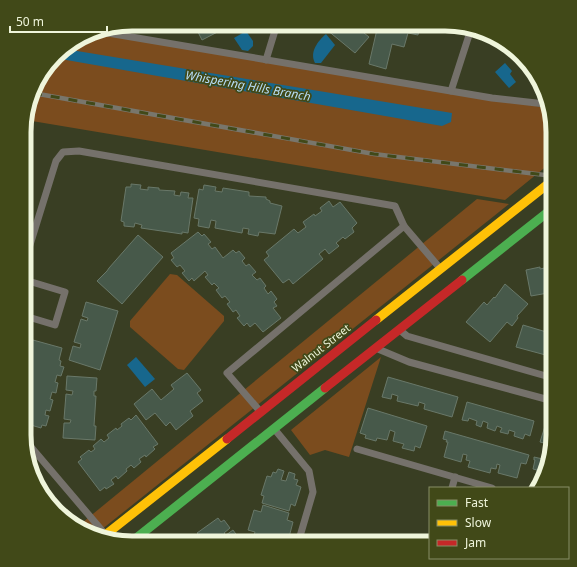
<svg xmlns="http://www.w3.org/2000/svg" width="577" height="567" font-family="'Noto Sans',sans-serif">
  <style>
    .green { fill: #7b4c1e }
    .water { fill: #17678d }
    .building { fill: #47594a; stroke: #697869 }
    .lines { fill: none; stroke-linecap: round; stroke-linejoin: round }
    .lane { stroke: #75716b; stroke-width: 7 }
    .fast { stroke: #4caf50; stroke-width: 9 }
    .slow { stroke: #ffc107; stroke-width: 9 }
    .jam { stroke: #c62828; stroke-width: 9 }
    .rail-casing { stroke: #78766c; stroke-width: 4.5 }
    .rail { stroke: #414918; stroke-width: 3; stroke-dasharray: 9; stroke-linecap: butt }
    .labels { text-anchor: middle; stroke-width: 3.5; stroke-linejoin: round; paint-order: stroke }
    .street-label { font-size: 11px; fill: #eff5db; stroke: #414918 }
    .water-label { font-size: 12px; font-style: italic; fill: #b7ddf7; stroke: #414918 }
    .rim { fill: none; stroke: #eff5db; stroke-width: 5 }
  </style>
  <rect width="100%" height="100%" fill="#393e23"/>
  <g class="green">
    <path d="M97 30 547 108 553 125V161L505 200 26 120V111L38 78 61 51Z"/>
    <path d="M477 199 509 204 96 534 77 527Z"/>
    <path d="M170 274 177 275 224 316V321L184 370 178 369 130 327V321Z"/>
    <path d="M381 357 349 457 325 450 310 455 291 430Z"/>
  </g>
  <g class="water">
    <path d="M246 31 253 41V46L248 51 242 50 234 38Z"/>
    <path d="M326 34 335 45 321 63H315C309 52 318 41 326 34Z"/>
    <path d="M65 49 452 113 451 122 442 126 55 58 61 51Z"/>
    <path d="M505 63 512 71 510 74 516 82 509 88 495 72Z"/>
    <path d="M136 357 155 379 145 387 127 365Z"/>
  </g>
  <g class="building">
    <path d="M194 24H233L202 40Z"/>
    <path d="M321 25H354L369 37 355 53Z"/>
    <path d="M378 25H420L418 35 408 33 404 47 392 44 386 69 369 64Z"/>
    <path d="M429 25H450L448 30Z"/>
    <path d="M500 39 531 66 533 71 531 73 511 50 508 52 498 41Z"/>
    <path d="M131 184 141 185 140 189 148 190V187L159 188V190L175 191 174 195 180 196 181 192 189 193 188 198H193L188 233 182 232V234L141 228 142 225 135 223 134 227 124 226V222L121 221 126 187H131Z"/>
    <path d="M204 185 216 187 215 191 222 192 223 188 249 192V196L266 197V199L270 201V203L282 206 275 234 259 232 258 236 248 234 249 229 243 228 242 233 215 228 216 221 211 220 209 228 198 226 199 219 194 218 199 189 203 190Z"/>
    <path d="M329 201 333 207 340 202 357 223 352 228 354 232 345 239 343 237 336 243 339 246 329 254 325 249 319 254 323 259 293 284 289 279 283 283 264 260 269 256 266 252 294 229 298 233 306 227 303 222 314 214 315 216 322 211 320 208Z"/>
    <path d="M198 232 202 236 204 234 211 242 208 244 212 249 215 247 223 258 233 250 236 253 239 251 245 258 242 261 246 266 249 264 256 272 252 275 257 280 260 278 266 286 264 288 268 294 271 291 277 299 274 302 277 306 273 308 281 318 263 332 255 323 250 327 247 323 244 326 237 318 240 316 236 310 233 312 227 304 230 302 225 296 222 298 216 290 219 288 214 283 212 285 205 277 208 275 205 271 194 281 192 278 189 281 182 273 185 271 180 265 177 267 171 260 174 258 171 253Z"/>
    <path d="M138 235 163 257 122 304 97 281 107 271 109 268Z"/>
    <path d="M553 266V288L547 289 548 293 531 296 526 270 540 267V269Z"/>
    <path d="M505 284 528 304 517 316 518 318 512 326 507 322 490 342 466 322 484 302 487 305 494 297 495 298Z"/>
    <path d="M86 302 118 311 100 370 69 360 73 346 80 348 81 344 74 342 81 319 87 321 88 318 82 316Z"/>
    <path d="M523 325 553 334V357L516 347Z"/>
    <path d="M33 340 62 348 59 360 61 361 60 366 64 367 61 376 57 375 55 382 58 383 56 393 52 392 50 399 53 400 50 411 46 410 45 415 49 416 46 426 42 425 41 428 24 423 25 355H26L28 351H30Z"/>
    <path d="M187 373 201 390 197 393 203 401 190 411 193 416 176 430 170 422 166 426 155 413 146 420 134 404 152 389 161 400 174 389 171 385Z"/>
    <path d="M67 376 97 378 96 391H94V396H96L94 426H96L95 440 63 438 64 423H70L71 420 64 419 66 394 72 395 73 391 66 390Z"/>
    <path d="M388 377 458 397 452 417 424 409 425 404 419 402 418 406 397 401 398 396 392 394 391 399 382 397Z"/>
    <path d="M467 402 534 421 530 436 525 434 523 439 514 436 515 432 509 430 508 434 500 432 502 428 497 426 495 431 487 428 488 423 483 421 481 427 476 425 477 421 469 418 468 421 462 420Z"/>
    <path d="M368 408 427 426 420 448 415 446 414 451 402 448 404 444 393 441 395 432 390 430 387 440 377 438 376 441 365 438 366 435 360 433Z"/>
    <path d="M136 415 158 444 153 447 155 449 146 457 145 455 139 459 141 462 134 468 131 465 126 469 127 471 118 479 116 476 111 480 114 484 106 489 105 487 100 491 78 462 82 459 80 457 89 450 91 452 95 449 93 446 101 439 104 442 109 438 107 435 116 428 117 430 122 426 121 424 129 418 131 420Z"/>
    <path d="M546 423 553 425V440L550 439 548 444 540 442Z"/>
    <path d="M445 431 529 455 526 464 521 463 517 478 498 473 500 465 497 464 496 469 491 468 490 473 468 467 470 461 466 460 467 455 463 454 461 462 444 457 448 442H446L447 440 443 439Z"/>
    <path d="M534 457 547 460 540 484 534 482 537 470 533 469 535 460H534Z"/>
    <path d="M278 469 284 471 281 480 286 481 289 472 295 474 294 479 298 480 296 485 301 487 295 506 291 504 289 511 262 503 264 496 261 495 267 476 271 477 273 472 276 473Z"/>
    <path d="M263 505 289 513 287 520 293 522 288 541 282 539 281 543H266L253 539 255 532 248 530 254 510 261 512Z"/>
    <path d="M218 518 221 522 224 520 230 528 224 533 226 535 233 530 238 537 235 540 237 542 196 543 194 541 200 536 197 533Z"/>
  </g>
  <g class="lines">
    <g class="lane">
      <path d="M96 31 492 98 545 104"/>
      <path d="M266 60 277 24"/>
      <path d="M451 91 471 29"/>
      <path d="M25 261 56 161 63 152 79 151 395 206 404 226"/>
      <path d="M25 316 55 325 65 292 25 280"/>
      <path d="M401 331 407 336 553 378"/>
      <path d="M378 349 409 362 553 401"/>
      <path d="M259 410 227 373 404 226 439 267"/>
      <path d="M276 431 309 471 313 492 298 543"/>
      <path d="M26 446 31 447 105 534"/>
      <path d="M357 449 492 488"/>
      <path d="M452 488 455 477"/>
    </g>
    <g class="fast">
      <path d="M462 280 553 208"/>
      <path d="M130 543 325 388"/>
    </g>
    <g class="slow">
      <path d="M376 320 553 180"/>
      <path d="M104 536 227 439"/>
    </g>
    <g class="jam">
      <path d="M325 388 462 280"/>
      <path d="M227 439 376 320"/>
    </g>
    <defs>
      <path id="rail" d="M33 93 374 154 553 176"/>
    </defs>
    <use href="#rail" class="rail-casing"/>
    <use href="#rail" class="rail"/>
  </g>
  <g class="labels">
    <g class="street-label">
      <text transform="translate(321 348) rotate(-38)" y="4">Walnut Street</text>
    </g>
    <g class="water-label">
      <text transform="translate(248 86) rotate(10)" y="4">Whispering Hills Branch</text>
    </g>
  </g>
  <path d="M0 0H577V567H0ZM132 31H445A101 101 0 0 1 546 132V435A101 101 0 0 1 445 536H132A101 101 0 0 1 31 435V132A101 101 0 0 1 132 31Z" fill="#414918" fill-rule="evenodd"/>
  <path class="rim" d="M132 31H445A101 101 0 0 1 546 132V435A101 101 0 0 1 445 536H132A101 101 0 0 1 31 435V132A101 101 0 0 1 132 31Z"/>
  <rect x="429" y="487" width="140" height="72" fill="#414918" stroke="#878e66"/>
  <rect x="437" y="500" width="20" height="6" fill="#4caf50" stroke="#878e66"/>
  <text x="465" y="507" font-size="12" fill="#eff5db">Fast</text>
  <rect x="437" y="520" width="20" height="6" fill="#ffc107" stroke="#878e66"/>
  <text x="465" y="527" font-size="12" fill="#eff5db">Slow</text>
  <rect x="437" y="540" width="20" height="6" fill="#c62828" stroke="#878e66"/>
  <text x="465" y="547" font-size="12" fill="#eff5db">Jam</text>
  <path d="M10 26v6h97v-6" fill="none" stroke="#eff5db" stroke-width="2"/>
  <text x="16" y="26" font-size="12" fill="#eff5db" stroke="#414918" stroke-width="3" paint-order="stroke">50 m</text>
</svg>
